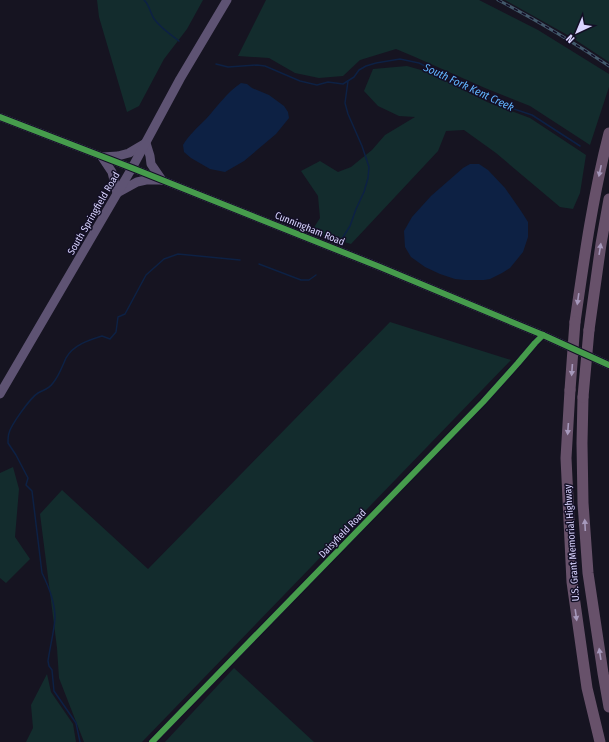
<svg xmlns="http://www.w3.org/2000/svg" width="609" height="742" font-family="'Fira Sans Condensed',sans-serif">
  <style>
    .green { fill: #132c2d }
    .water { fill: #0d2144 }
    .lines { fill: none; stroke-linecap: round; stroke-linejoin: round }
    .stream { stroke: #0d2144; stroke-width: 1.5 }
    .tertiary { stroke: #4a4962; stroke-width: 7 }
    .secondary { stroke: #575674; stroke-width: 8 }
    .primary { stroke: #5e5373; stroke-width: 9 }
    .motorway { stroke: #67516a; stroke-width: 11 }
    .rail-casing { stroke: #43596b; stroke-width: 3 }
    .rail { stroke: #130f26; stroke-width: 1.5; stroke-dasharray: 4.5; stroke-linecap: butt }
    .motorway-bridge { stroke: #67516a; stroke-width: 11 }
    .cycleway-casing { stroke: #130f26; stroke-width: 8 }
    .cycleway { stroke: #469c4c; stroke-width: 6 }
    .oneway { fill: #a699bc }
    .labels { text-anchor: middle; stroke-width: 3; stroke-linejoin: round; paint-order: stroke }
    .street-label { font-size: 10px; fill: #d9d4ff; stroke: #130f26 }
    .water-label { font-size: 11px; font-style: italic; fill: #62b6ff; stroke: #130f26 }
  </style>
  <rect width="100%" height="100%" fill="#161421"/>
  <g class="green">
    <path d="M97 0H203L187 29 164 59 139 106 127 112 99 17Z"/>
    <path d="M266 0H479L538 30 609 74V87L590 145 530 106 485 88 415 57 396 49 360 60 343 76 319 78 295 73 269 58 238 56Z"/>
    <path d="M505 0H609V62L571 37Z"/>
    <path d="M407 66 428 72 487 102 530 118 586 155 580 193 573 209 560 207 496 153 464 130 446 131 438 151 351 244 311 232 320 218 318 196 301 171 320 161 338 172 351 167 372 150 385 135 415 117 399 116 378 106 364 91 373 69Z"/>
    <path d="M390 322 511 360 142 742H84L66 696 59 678 57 648 40 514 62 490 148 569Z"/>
    <path d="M13 467 19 489 15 537 30 559 6 583 0 578V473Z"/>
    <path d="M234 668 314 742H165Z"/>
    <path d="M47 674 51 692 73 724 76 742H26L33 728 31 705Z"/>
  </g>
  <g class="water">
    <path d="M241 83 247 84 252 88 269 95 284 106 288 112 289 118 276 134 244 161 225 172 210 169 191 158 184 152 183 145C189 135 198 127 206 119 217 107 227 92 241 83Z"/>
    <path d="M470 164H479L488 170 505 188 521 211 528 222V237L523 252 510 268 502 273 490 279 484 280H465L455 279 440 274 425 267 411 257 405 247 404 231 412 217 431 196 463 168Z"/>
  </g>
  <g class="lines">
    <g class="stream">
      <path d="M144 0C150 5 150 14 155 20 161 28 171 35 179 41"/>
      <path d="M216 64 228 67 257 65 265 66 300 81 317 85 328 82 343 84 354 77 359 70 366 66 376 63 400 59 419 63 505 106 532 115 580 146"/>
      <path d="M340 242 350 226 356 209 364 192 368 178 369 167 362 146 348 114 345 103 348 81"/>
      <path d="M259 264 301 280H309L316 275"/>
      <path d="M80 742 76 723 54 691 52 670 49 666 48 661C50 647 54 632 55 618 55 602 49 587 42 573L32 491 26 485 28 478 16 455 8 443C8 440 8 436 9 433 11 425 30 398 38 393 43 390 49 389 53 383 59 376 62 367 66 358 73 345 89 340 102 336L110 339 116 332 118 317 125 314 146 275 164 259 178 254 240 260"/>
    </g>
    <path class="tertiary" d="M152 742 483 402 518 363 535 343 543 335"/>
    <path class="secondary" d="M0 117 132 168 380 267 543 335 609 365"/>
    <g class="primary">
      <path d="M102 157 118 156 129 153 146 143 150 156 151 164 162 180"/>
      <path d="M102 157 112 172 117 193"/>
      <path d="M117 193 137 182 146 180H162"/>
      <path d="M0 394 132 168 180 79 227 0"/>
    </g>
    <g class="motorway">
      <path d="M575 322C584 259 593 195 609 133"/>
      <path d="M589 330 601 244 609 199"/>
      <path d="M570 390 566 458 572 582 587 688 600 742"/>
      <path d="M583 397 582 443 583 503 588 573 603 673 609 707"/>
    </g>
    <defs>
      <path id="rail" d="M498 0C536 20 573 42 609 66"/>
    </defs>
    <use href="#rail" class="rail-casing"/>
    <use href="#rail" class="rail"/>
    <g class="motorway-bridge">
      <path d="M570 390 575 322"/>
      <path d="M583 397 589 330"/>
    </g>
    <defs>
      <g id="cycleway">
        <path d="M0 117 132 168 380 267 543 335 609 365"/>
        <path d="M152 742 483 402 518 363 535 343 543 335"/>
      </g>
    </defs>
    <use href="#cycleway" class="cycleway-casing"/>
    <use href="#cycleway" class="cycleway"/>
  </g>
  <defs><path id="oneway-solid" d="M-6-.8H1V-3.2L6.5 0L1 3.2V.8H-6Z"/></defs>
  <g class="oneway">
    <use href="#oneway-solid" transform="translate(600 171) rotate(102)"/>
    <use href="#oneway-solid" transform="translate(600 249) rotate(-81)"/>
    <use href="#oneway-solid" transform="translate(578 299) rotate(98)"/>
    <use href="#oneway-solid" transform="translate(572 370) rotate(94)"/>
    <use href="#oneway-solid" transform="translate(568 429) rotate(94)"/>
    <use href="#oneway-solid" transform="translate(585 525) rotate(-93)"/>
    <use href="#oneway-solid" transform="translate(576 615) rotate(82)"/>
    <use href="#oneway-solid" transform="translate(600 654) rotate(-99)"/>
  </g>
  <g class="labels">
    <g class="street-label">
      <text transform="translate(93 213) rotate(-60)" y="4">South Springfield Road</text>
      <text transform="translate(310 228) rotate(22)" y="4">Cunningham Road</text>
      <text transform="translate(342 533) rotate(-46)" y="4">Daisyfield Road</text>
      <text transform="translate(571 543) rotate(-94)" y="4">U.S. Grant Memorial Highway</text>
    </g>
    <g class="water-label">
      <text transform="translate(469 87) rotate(25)" y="4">South Fork Kent Creek</text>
    </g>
  </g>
  <g transform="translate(577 32) rotate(224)" stroke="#130f26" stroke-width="3" paint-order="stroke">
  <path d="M0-3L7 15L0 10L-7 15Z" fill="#d9d4ff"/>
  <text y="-6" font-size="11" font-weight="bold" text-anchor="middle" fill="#d9d4ff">N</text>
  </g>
</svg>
